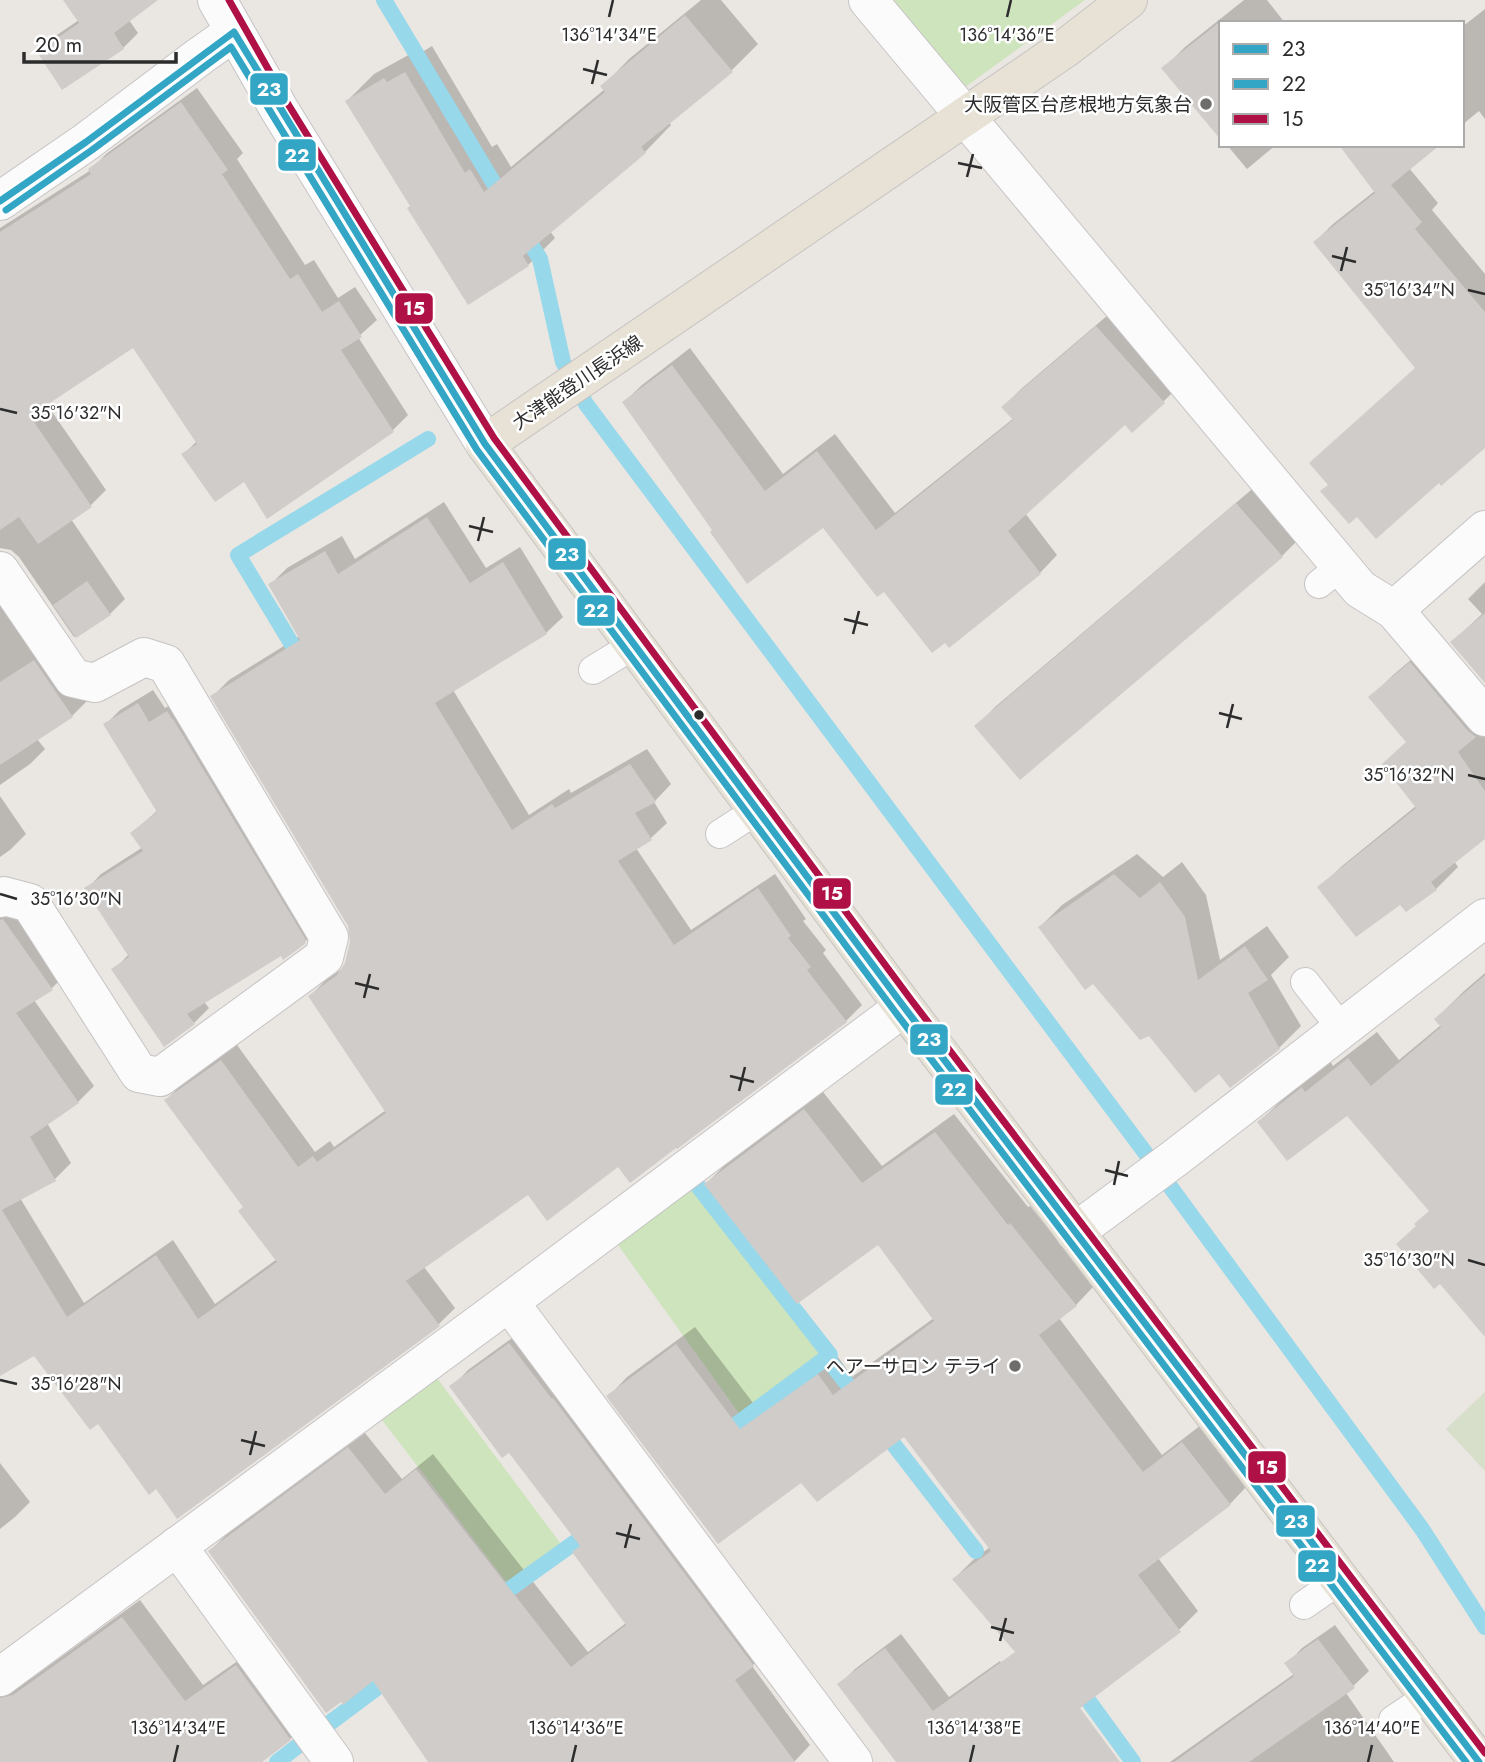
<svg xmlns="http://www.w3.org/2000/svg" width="1485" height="1762" font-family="Jost,'Noto Sans JP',sans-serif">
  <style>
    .green { fill: #cee4bc }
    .cemetery { fill: #d7deca }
    .shadow { fill: #0003 }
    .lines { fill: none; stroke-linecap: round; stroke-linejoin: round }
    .stream { stroke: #97d8ea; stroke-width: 16 }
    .building { fill: #cfccc9 }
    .lane-casing { stroke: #c6c4c5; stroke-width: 30 }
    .street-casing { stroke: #c6c4c5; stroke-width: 40 }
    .secondary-casing { stroke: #c6c4c5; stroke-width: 40 }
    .primary-casing { stroke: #c6c4c2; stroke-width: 40 }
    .lane { stroke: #fcfbfb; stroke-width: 28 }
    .street { stroke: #fcfbfb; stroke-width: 38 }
    .secondary { stroke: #fcfbfb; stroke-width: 38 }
    .primary { stroke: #e7e2d5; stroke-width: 38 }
    .bus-1-casing { stroke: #fff; stroke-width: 12 }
    .bus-2-casing { stroke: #fff; stroke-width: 12 }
    .bus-3-casing { stroke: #fff; stroke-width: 12 }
    .bus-1 { stroke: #32a6c4; stroke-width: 7 }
    .bus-2 { stroke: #32a6c4; stroke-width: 7 }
    .bus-3 { stroke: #af1147; stroke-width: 7 }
    .ticks { fill: none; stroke: #2c2c2c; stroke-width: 2.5 }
    .poi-dot { fill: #6e6d6c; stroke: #fff; stroke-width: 2.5 }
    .bus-dot { fill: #2c2c2c; stroke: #fff; stroke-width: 2.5 }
    .labels { text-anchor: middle; stroke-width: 5; stroke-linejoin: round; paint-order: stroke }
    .poi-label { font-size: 19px; fill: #2c2c2c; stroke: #fff; text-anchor: end }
    .street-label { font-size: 19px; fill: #2c2c2c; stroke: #fff }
    .ticks-label { font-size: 18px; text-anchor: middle; fill: #2c2c2c; stroke: #fff; stroke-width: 5; stroke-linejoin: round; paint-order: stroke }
    .line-badge { stroke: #fff; stroke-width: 2.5 }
    .badge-label { font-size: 19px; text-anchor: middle; font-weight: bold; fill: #fff }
  </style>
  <rect width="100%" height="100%" fill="#eae6e2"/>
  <g class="green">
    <path d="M890 0H1085L964 88Z"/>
    <path d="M691 1181 826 1355 741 1416 613 1238Z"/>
    <path d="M434 1374 561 1544 508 1584 379 1416Z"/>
  </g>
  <path class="cemetery" d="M1485 1392V1471L1446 1429Z"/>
  <g class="shadow">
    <path d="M65 0H155L129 20 138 33 123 48 39 52 54 37 79 20Z"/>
    <path d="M701 0H721L758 44 731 71 669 122 671 125 645 152 550 231 555 238 528 265 412 206 347 101 374 74 412 53 414 57 432 46 492 147 497 144 511 167 605 89 603 86 629 59Z"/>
    <path d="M1244 0H1267L1285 23H1221L1164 68 1185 47Z"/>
    <path d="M1485 9V119L1479 111 1462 125V27Z"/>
    <path d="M197 88 243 153 237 159 305 265 314 260 338 298 355 287 377 320 358 337 408 415 393 430 244 479 184 454 197 441 133 345 46 403 106 490 91 505 71 519 125 599 110 614 74 637 19 557 11 550 0 548V228L91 170 106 154Z"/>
    <path d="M1227 145H1276L1247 169Z"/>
    <path d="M1409 168 1438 203 1432 210 1485 274V446L1439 480 1329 484 1416 367 1315 242 1333 224 1376 190Z"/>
    <path d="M1115 309 1181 384 1163 402 1125 423 1025 513 1057 555 1040 573 884 589 823 526 714 530 624 402 642 385 690 348 783 474 835 434 895 513 1014 418 1003 407 1021 389Z"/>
    <path d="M1257 485 1301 537 1282 556 976 727 995 707Z"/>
    <path d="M444 502 486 568 520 547 563 617 546 633 453 690 529 815 569 789 571 793 647 749 671 784 654 802 667 823 650 839 636 848 691 930 775 874 806 919 803 921 826 950 823 953 862 1005 846 1021 618 1165 528 1192 424 1267 455 1308 439 1324 178 1517 156 1487 35 1354 0 1374V895L68 972 52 988 34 1000 94 1086 78 1102 47 1123 71 1163 55 1179 20 1198 84 1303 173 1240 215 1304 277 1259 245 1206 166 1100 182 1084 237 1045 315 1152 330 1141 334 1147 386 1110 310 996 326 980 345 967 352 942 349 925 213 696 229 680 300 636 271 584 287 568 342 536 355 559Z"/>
    <path d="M0 572 88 700 72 716 37 739 45 749 30 764 0 785Z"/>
    <path d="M1485 582V681L1452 642 1482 614 1468 599Z"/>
    <path d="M1432 642 1485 738V837L1454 861 1458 867 1436 889 1401 902 1320 887 1342 866 1416 806 1408 741 1371 697 1392 676Z"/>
    <path d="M153 690 165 708 183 698 319 927 304 943 281 953 204 1002 209 1008 194 1023 114 970 129 954 87 889 101 874 143 847 132 833 158 810 105 725 120 710Z"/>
    <path d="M0 796 26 834 10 850 0 857Z"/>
    <path d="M1137 854 1163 877 1182 862 1206 895 1220 960 1267 926 1289 957 1271 975 1301 1026 1279 1048 1219 1072 1149 1033 1094 982 1040 927 1062 905Z"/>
    <path d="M1485 973V1334L1417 1225 1431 1210 1347 1113 1259 1122 1287 1095 1330 1061 1333 1066 1377 1032 1399 1060 1441 1025 1436 1019 1464 991Z"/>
    <path d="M823 1092 882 1166 954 1114 1028 1207 1030 1206 1094 1286 1076 1305 1059 1318 1162 1455 1201 1425 1248 1485 1230 1504 1158 1558 1198 1611 1179 1630 954 1579 973 1560 990 1547 904 1435 801 1480 609 1396 627 1377 695 1327 760 1412 838 1357 852 1377 934 1318 878 1243 706 1184 725 1165Z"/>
    <path d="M526 1328 769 1649 752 1666 810 1745 794 1762H430L374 1679 210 1551 226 1535 365 1433 402 1479 433 1454 588 1652 626 1623 581 1546 509 1451 452 1387 468 1370Z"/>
    <path d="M0 1463 30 1502 15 1517 0 1529Z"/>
    <path d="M140 1600 203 1685 255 1649 307 1721 290 1739 259 1762H0V1689L32 1678Z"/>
    <path d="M1335 1625 1369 1671 1346 1693 1394 1762H1170L1294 1674 1287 1664 1302 1648Z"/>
    <path d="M901 1634 949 1697 1000 1661 1074 1762H929L840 1684 855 1669Z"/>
  </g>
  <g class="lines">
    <g class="stream">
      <path d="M384 0 505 202"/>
      <path d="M522 230 540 259 563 362 586 404 1141 1147 1422 1529 1485 1627"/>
      <path d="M302 661 238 555 428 439"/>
      <path d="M694 1181 830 1355 721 1436"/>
      <path d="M826 1357 859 1399"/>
      <path d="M881 1428 976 1551"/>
      <path d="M493 1601 592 1530"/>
      <path d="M1077 1685 1133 1762"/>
      <path d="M323 1728 394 1675"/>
      <path d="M277 1762 299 1745"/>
    </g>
  </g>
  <g class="building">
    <path d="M63 0H158L114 33 124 49 62 90 37 52 79 23Z"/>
    <path d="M685 15 733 72 641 147 646 153 523 256 529 266 468 305 407 208 410 206 345 101 384 78 387 82 405 72 465 173 470 169 484 192 605 92 600 86Z"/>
    <path d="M1221 21V140L1161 68Z"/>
    <path d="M181 102 228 170 222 174 290 279 298 274 322 312 339 301 362 337 341 350 394 432 267 519 244 482 215 502 181 454 197 444 133 348 30 416 92 507 38 544 19 517 0 530V232L91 174 88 169Z"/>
    <path d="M1339 145H1440L1391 185 1422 222 1415 229 1485 312V448L1441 486 1439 483 1376 539 1357 517 1349 524 1320 491 1328 485 1309 463 1415 368 1313 242 1375 193Z"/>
    <path d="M1096 326 1165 403 1132 433 1125 425 1008 531 1041 574 949 648 945 643 932 653 884 592 877 597 823 528 747 584 710 532 712 530 622 402 672 365 765 491 817 451 876 530 1013 420 1001 407Z"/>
    <path d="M1236 503 1283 557 1020 780 974 726Z"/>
    <path d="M427 517 470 583 503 562 547 634 435 703 512 830 552 804 555 808 630 764 656 802 635 813 652 840 618 861 674 945 758 888 791 936 788 938 811 967 807 970 847 1022 677 1149 676 1148 630 1183 618 1167 547 1221 528 1195 406 1281 440 1326 177 1519 156 1489 149 1495 98 1424 90 1430 34 1356 0 1376V920L3 919 53 990 16 1013 79 1103 30 1137 56 1181 2 1210 67 1317 156 1255 198 1319 277 1262 238 1211 243 1207 164 1100 221 1060 298 1167 313 1156 317 1162 386 1113 308 996 337 975 345 963 350 942 348 926 210 696 300 640 268 584 325 551 338 574Z"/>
    <path d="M87 581 111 615 76 638 53 605Z"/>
    <path d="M1485 613V683L1450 642Z"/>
    <path d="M34 660 73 717 0 765V682Z"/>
    <path d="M1410 662 1468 731 1476 737 1458 752 1485 791V839L1431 882 1437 890 1406 912 1400 905 1356 937 1317 887 1416 808 1382 764 1406 742 1368 697Z"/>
    <path d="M138 703 149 722 167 711 172 719H173L306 940 305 944 283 960 281 956 187 1014 195 1024 164 1047 111 969 129 957 84 888 143 851 130 833 157 812 103 724Z"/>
    <path d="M1114 874 1140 898 1160 882 1185 917 1198 980 1245 946 1268 980 1248 993 1280 1049 1230 1088 1219 1074 1195 1093 1149 1036 1140 1040 1093 984 1085 990 1038 927Z"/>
    <path d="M1485 975V1337L1440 1284 1434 1289 1396 1244 1416 1226 1414 1224 1429 1211 1347 1116 1287 1161 1257 1122 1302 1087 1305 1092 1348 1058 1371 1086 1441 1027 1434 1019Z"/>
    <path d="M804 1109 862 1183 935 1132 1008 1225 1010 1223 1077 1306 1039 1335 1143 1472 1182 1442 1231 1505 1138 1575 1181 1632 1080 1708 1120 1762H896L837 1684 885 1648 933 1711 1015 1652 952 1579 991 1551 904 1437 817 1502 801 1483 718 1544 606 1396 676 1344 740 1429 818 1374 833 1395 934 1321 878 1245 797 1304 704 1184Z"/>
    <path d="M509 1343 552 1399 553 1398 754 1666 735 1680 795 1762H428L373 1681 343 1705 341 1702 326 1713 208 1551 348 1447 385 1494 416 1469 571 1667 626 1625 572 1552 580 1546 509 1453 502 1458 449 1386Z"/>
    <path d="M122 1617 185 1701 236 1665 291 1740 262 1762H0V1698L13 1695Z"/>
    <path d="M1318 1639 1355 1688 1249 1762H1174L1294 1676 1284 1663Z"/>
  </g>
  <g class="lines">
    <defs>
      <g id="lane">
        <path d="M1319 584 1341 566"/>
        <path d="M593 670 634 645"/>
        <path d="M720 834 757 810"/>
        <path d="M1305 982 1342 1029"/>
        <path d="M1304 1605 1340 1580"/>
        <path d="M1393 1720 1429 1696"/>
      </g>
      <g id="street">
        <path d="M868 0 1360 589 1394 610 1485 717"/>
        <path d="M0 571 73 678 95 683 144 657 166 664 329 937 324 957 160 1077 139 1073 30 903 4 896 0 898"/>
        <path d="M1394 610 1485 530"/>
        <path d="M1075 1232 1175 1158 1485 918"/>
        <path d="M509 1302 853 1762"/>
        <path d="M177 1546 334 1762"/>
        <path d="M0 1677 509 1302 904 1007"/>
      </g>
      <g id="secondary">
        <path d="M217 0 279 109 485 444"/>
        <path d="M0 201 86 142 200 56 234 32"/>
      </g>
      <path id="primary" d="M1128 0 1067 47 485 444 904 1007 1479 1762"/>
    </defs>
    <use href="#lane" class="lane-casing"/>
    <use href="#street" class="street-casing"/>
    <use href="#secondary" class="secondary-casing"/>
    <use href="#primary" class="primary-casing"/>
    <use href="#lane" class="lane"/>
    <use href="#street" class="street"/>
    <use href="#secondary" class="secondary"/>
    <use href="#primary" class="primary"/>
    <defs>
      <path id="bus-1" d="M0 201 86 142 234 32 485 444 904 1007 1479 1762"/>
      <path id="bus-2" d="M6 210 92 150 231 47 477 450 896 1013 1466 1762"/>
      <path id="bus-3" d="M229 0 288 104 494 438 912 1001 1485 1753"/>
    </defs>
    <use href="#bus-1" class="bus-1-casing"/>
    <use href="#bus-2" class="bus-2-casing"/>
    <use href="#bus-3" class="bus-3-casing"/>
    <use href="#bus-1" class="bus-1"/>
    <use href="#bus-2" class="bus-2"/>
    <use href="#bus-3" class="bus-3"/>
  </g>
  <path class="ticks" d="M609 17 613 0M1007 17 1011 0M583 69 607 75M592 84 598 60M958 163 982 168M967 177 973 154M1332 256 1356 262M1341 271 1347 247M1468 290 1485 294M0 409 17 413M469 526 493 532M478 541 484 517M844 619 868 625M853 634 859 611M1219 713 1242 719M1227 728 1233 704M1468 775 1485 779M0 894 17 899M355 983 379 989M364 998 370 974M730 1076 754 1082M739 1091 745 1067M1105 1170 1128 1176M1114 1185 1119 1161M1468 1260 1485 1265M0 1380 17 1384M241 1440 265 1446M250 1455 256 1431M616 1533 640 1539M625 1548 631 1524M991 1627 1014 1633M1000 1641 1006 1618M174 1762 178 1745M572 1762 576 1745M970 1762 974 1745M1368 1762 1372 1745"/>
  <g class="poi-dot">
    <circle cx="1206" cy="104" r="7"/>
    <circle cx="1015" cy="1366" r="7"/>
  </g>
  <circle class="bus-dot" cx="699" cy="715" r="6"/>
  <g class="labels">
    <g class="poi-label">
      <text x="1192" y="111">大阪管区台彦根地方気象台</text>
      <text x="1001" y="1373">ヘアーサロン テライ</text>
    </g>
    <g class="street-label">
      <text transform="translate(577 382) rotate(-34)" y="7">大津能登川長浜線</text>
    </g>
  </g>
  <g class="ticks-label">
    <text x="1007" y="41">136°14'36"E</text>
    <text x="609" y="41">136°14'34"E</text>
    <text x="1409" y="296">35°16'34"N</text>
    <text x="76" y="419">35°16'32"N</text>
    <text x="1409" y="781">35°16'32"N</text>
    <text x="76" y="905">35°16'30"N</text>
    <text x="1409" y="1266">35°16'30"N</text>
    <text x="76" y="1390">35°16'28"N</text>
    <text x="178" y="1734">136°14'34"E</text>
    <text x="576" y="1734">136°14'36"E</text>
    <text x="974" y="1734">136°14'38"E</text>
    <text x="1372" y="1734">136°14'40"E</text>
  </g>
  <g class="line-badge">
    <rect x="249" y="72" width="40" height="34" rx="7" fill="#32a6c4"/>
    <rect x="277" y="138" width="40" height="34" rx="7" fill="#32a6c4"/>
    <rect x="394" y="292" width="40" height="33" rx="7" fill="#af1147"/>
    <rect x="547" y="537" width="40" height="34" rx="7" fill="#32a6c4"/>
    <rect x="576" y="594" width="40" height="33" rx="7" fill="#32a6c4"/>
    <rect x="812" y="877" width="40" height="33" rx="7" fill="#af1147"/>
    <rect x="909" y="1023" width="40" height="33" rx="7" fill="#32a6c4"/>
    <rect x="934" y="1073" width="40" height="33" rx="7" fill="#32a6c4"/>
    <rect x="1247" y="1450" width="40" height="34" rx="7" fill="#af1147"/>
    <rect x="1275" y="1504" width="41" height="34" rx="7" fill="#32a6c4"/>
    <rect x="1297" y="1549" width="40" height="34" rx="7" fill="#32a6c4"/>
  </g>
  <g class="badge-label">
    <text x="269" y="96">23</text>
    <text x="297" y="162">22</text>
    <text x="414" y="315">15</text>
    <text x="567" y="561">23</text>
    <text x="596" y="617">22</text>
    <text x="832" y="900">15</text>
    <text x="929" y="1046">23</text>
    <text x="954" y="1096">22</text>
    <text x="1267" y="1474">15</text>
    <text x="1296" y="1528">23</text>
    <text x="1317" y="1572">22</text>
  </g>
  <rect x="1219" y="21" width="245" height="126" fill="#ffffff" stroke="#ababab" stroke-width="2"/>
  <rect x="1233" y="44" width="35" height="10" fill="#32a6c4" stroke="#ababab" stroke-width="2"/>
  <text x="1282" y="56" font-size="21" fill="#2c2c2c">23</text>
  <rect x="1233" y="79" width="35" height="10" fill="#32a6c4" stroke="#ababab" stroke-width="2"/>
  <text x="1282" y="91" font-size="21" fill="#2c2c2c">22</text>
  <rect x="1233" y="114" width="35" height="10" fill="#af1147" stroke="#ababab" stroke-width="2"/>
  <text x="1282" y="126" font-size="21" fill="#2c2c2c">15</text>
  <path d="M24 52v10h152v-10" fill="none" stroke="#2c2c2c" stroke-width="3.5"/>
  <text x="35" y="52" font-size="21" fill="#2c2c2c" stroke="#ffffff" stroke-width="5" paint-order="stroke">20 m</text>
</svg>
